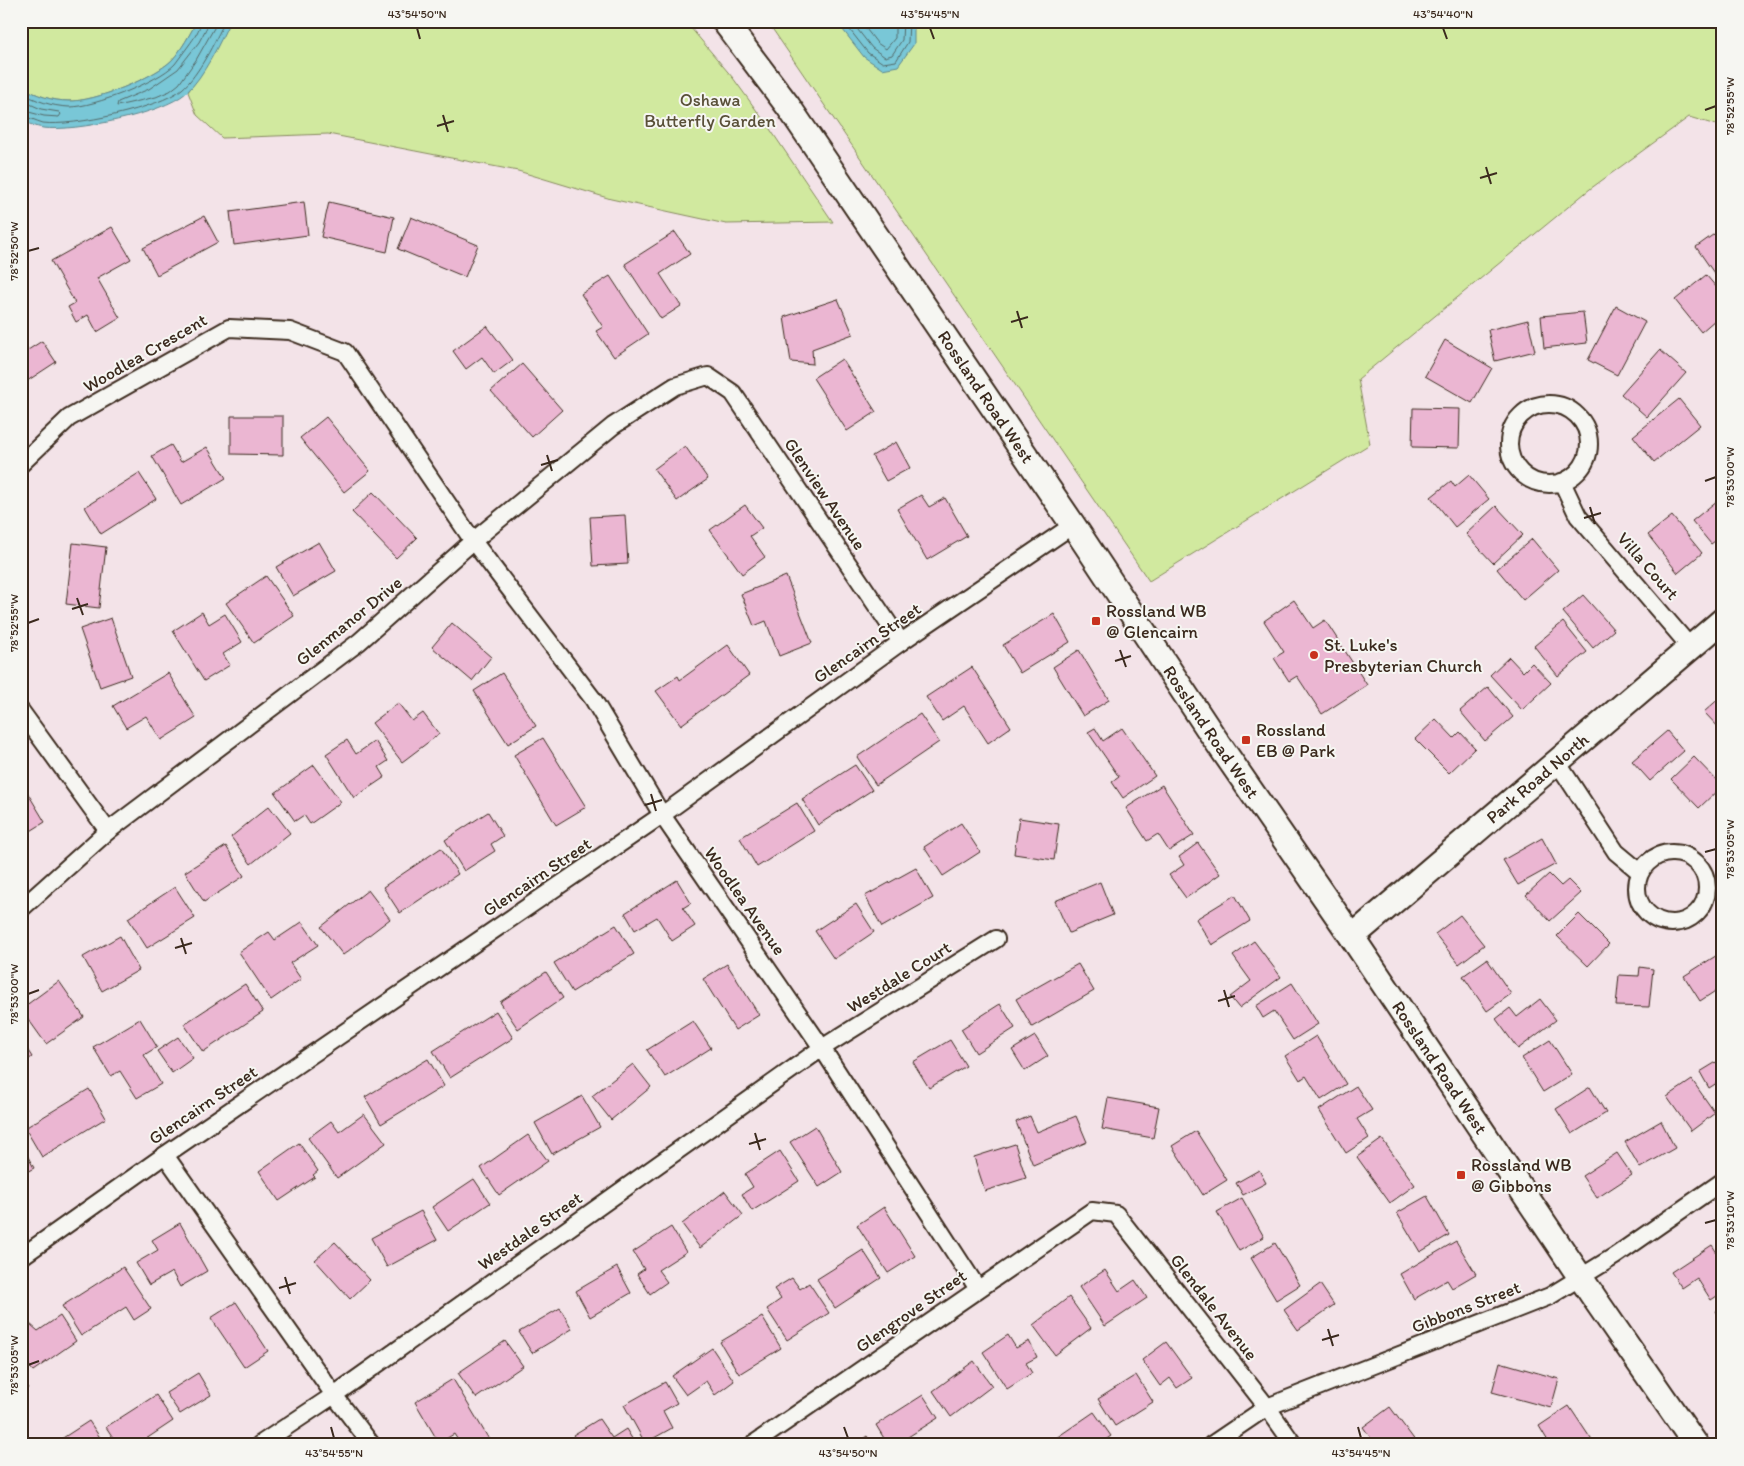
<svg xmlns="http://www.w3.org/2000/svg" width="1744" height="1466" font-family="Itim,sans-serif">
  <style>
    .green { fill: #d1e99f; stroke: #868a5e }
    .water { fill: #79c7d7; stroke: #60888d }
    .lines { fill: none; stroke-linecap: round; stroke-linejoin: round }
    .shore { stroke: #546968; stroke-width: 1 }
    .building { fill: #ebb6d2; stroke: #3b2a1e }
    .minor-casing { stroke: #3b2a1e; stroke-width: 20 }
    .secondary-casing { stroke: #3b2a1e; stroke-width: 28 }
    .minor { stroke: #f6f6f2; stroke-width: 16 }
    .secondary { stroke: #f6f6f2; stroke-width: 24 }
    .ticks { fill: none; stroke: #3b2a1e; stroke-width: 2 }
    .poi-dot { fill: #c8321e; stroke: #f6f6f2; stroke-width: 2 }
    .labels { text-anchor: middle; stroke-width: 4; stroke-linejoin: round; paint-order: stroke }
    .park-label { font-size: 18px; fill: #595038; stroke: #f6f6f2 }
    .street-label { font-size: 18px; fill: #3b2a1e; stroke: #f6f6f2 }
    .poi-label { font-size: 18px; fill: #3b2a1e; stroke: #f6f6f2; text-anchor: start }
    .neatline { fill: none; stroke: #3b2a1e; stroke-width: 2 }
    .ticks-label { font-size: 12px; text-anchor: middle; fill: #3b2a1e }
  </style>
  <rect width="100%" height="100%" fill="#f3e3e8"/>
  <filter id="ink" filterUnits="userSpaceOnUse"><feTurbulence type="fractalNoise" baseFrequency=".02" numOctaves="2"/><feDisplacementMap in="SourceGraphic" scale="10" xChannelSelector="R" yChannelSelector="G"/><feConvolveMatrix kernelMatrix="1 2 1 2 8 2 1 2 1" color-interpolation-filters="sRGB"/></filter>
  <g filter="url(#ink)">
    <g class="green">
      <path d="M21 21H197C190 34 182 49 172 60 154 78 94 102 69 101 51 101 37 95 21 87Z"/>
      <path d="M230 21H685L733 78 770 129 833 222 726 224 611 199 518 171 328 134 222 138 197 115 188 92 206 66Z"/>
      <path d="M767 21H1723V127L1689 117 1590 189 1358 379 1370 444 1149 581Z"/>
    </g>
    <g class="water">
      <path d="M197 21H230C220 42 204 77 186 93 162 114 75 132 43 128 36 127 28 123 21 121V87C37 95 51 101 69 101 94 102 154 78 172 60 182 49 190 34 197 21Z"/>
      <path d="M836 21H914V44L898 66 882 69 864 57Z"/>
    </g>
    <g class="lines">
      <g class="shore">
        <path d="M208 21 207 27 199 42 178 69 149 89 118 102 117 106 156 97 170 91 179 84 196 60 218 21"/>
        <path d="M843 21 868 53 883 63 896 61 908 42 909 21"/>
        <path d="M851 21 872 48 885 57 892 55 902 40 903 21"/>
        <path d="M860 21 877 43 886 49 895 38V21"/>
        <path d="M21 93C38 101 50 106 69 107 94 107 158 82 175 64 180 58 184 51 189 45 194 38 200 30 201 21"/>
        <path d="M21 100 41 109 59 112 61 114 59 117 44 116 21 110"/>
        <path d="M21 116C29 117 36 121 43 123 73 127 160 108 182 89 199 75 215 41 225 21"/>
      </g>
    </g>
    <g class="building">
      <path d="M304 202 308 235 234 245 230 212Z"/>
      <path d="M329 202 394 217 387 252 321 237Z"/>
      <path d="M204 216 218 242 157 275 143 248Z"/>
      <path d="M411 217 478 245 465 277 398 249Z"/>
      <path d="M112 227 131 259 97 278 120 318 97 332 88 315 76 322 68 307 75 303 51 261Z"/>
      <path d="M675 232 690 254 660 274 681 306 661 319 625 264Z"/>
      <path d="M1717 232 1723 239V286L1696 247Z"/>
      <path d="M1706 275 1723 295V313L1701 332 1675 300Z"/>
      <path d="M610 276 648 334 614 357 596 331 603 327 581 294Z"/>
      <path d="M838 299 853 334 812 349 813 364 791 362 784 317Z"/>
      <path d="M1616 306 1645 322 1617 375 1588 360Z"/>
      <path d="M1583 312 1587 343 1544 348 1541 316Z"/>
      <path d="M1528 320 1535 351 1495 361 1488 330Z"/>
      <path d="M487 326 513 360 494 374 482 357 466 369 453 351Z"/>
      <path d="M1445 340 1492 368 1472 403 1425 376Z"/>
      <path d="M22 341 28 350 42 341 56 362 21 385Z"/>
      <path d="M1660 350 1686 373 1647 417 1621 394Z"/>
      <path d="M842 359 876 412 847 431 813 378Z"/>
      <path d="M522 364 562 410 532 437 491 391Z"/>
      <path d="M1679 399 1700 425 1654 462 1633 436Z"/>
      <path d="M1413 408 1460 409 1459 448 1412 447Z"/>
      <path d="M231 416H283V455L231 454Z"/>
      <path d="M326 417 370 471 344 492 300 438Z"/>
      <path d="M896 442 910 468 886 481 872 456Z"/>
      <path d="M171 445 181 462 207 447 226 478 181 505 152 456Z"/>
      <path d="M685 446 708 479 677 501 654 469Z"/>
      <path d="M139 473 156 499 101 534 85 507Z"/>
      <path d="M1469 475 1489 499 1455 527 1431 497 1451 481 1455 487Z"/>
      <path d="M373 492 417 538 396 558 352 512Z"/>
      <path d="M921 495 929 507 945 498 967 536 927 560 897 509Z"/>
      <path d="M1723 496V535L1711 544 1692 521Z"/>
      <path d="M745 505 762 528 750 536 765 557 742 574 710 530Z"/>
      <path d="M1496 506 1523 535 1493 563 1466 534Z"/>
      <path d="M625 515 628 564 593 566 590 517Z"/>
      <path d="M1672 516 1702 553 1678 573 1648 535Z"/>
      <path d="M1532 539 1558 570 1523 600 1497 569Z"/>
      <path d="M319 542 336 571 293 596 276 567Z"/>
      <path d="M73 543 106 547 99 608 66 604Z"/>
      <path d="M266 576 294 616 254 643 226 603Z"/>
      <path d="M786 576 812 643 779 656 766 621 754 626 741 594Z"/>
      <path d="M1583 595 1614 630 1593 648 1563 612Z"/>
      <path d="M1294 600 1313 628 1325 620 1367 685 1322 714 1297 676 1289 681 1274 658 1284 652 1264 621Z"/>
      <path d="M202 612 209 624 225 614 242 642 223 654 230 665 204 681 173 631Z"/>
      <path d="M1054 614 1070 642 1020 673 1003 645Z"/>
      <path d="M111 618 131 676 100 687 80 629Z"/>
      <path d="M1563 622 1587 652 1558 676 1534 646Z"/>
      <path d="M452 623 491 657 472 681 432 647Z"/>
      <path d="M728 645 749 675 681 725 656 691 678 676 680 680Z"/>
      <path d="M1079 650 1109 700 1083 716 1053 667Z"/>
      <path d="M1509 657 1523 672 1532 663 1551 683 1522 710 1490 675Z"/>
      <path d="M972 667 1011 727 988 743 964 706 942 721 926 697Z"/>
      <path d="M168 673 196 718 161 740 146 716 126 728 113 706Z"/>
      <path d="M502 673 536 726 508 744 474 691Z"/>
      <path d="M1488 687 1513 717 1485 741 1460 711Z"/>
      <path d="M1723 695V732L1704 712Z"/>
      <path d="M398 703 412 721 423 713 439 734 402 762 372 723Z"/>
      <path d="M920 714 939 742 876 785 857 757Z"/>
      <path d="M1436 719 1454 738 1460 732 1475 748 1449 773 1415 739Z"/>
      <path d="M1095 728 1103 741 1122 728 1155 776 1123 798 1112 782 1119 777 1088 732Z"/>
      <path d="M1667 731 1684 751 1650 781 1632 761Z"/>
      <path d="M543 738 586 807 556 825 514 755Z"/>
      <path d="M347 740 356 754 375 741 388 761 379 767 385 777 354 798 326 754Z"/>
      <path d="M1694 757 1722 786 1699 808 1671 779Z"/>
      <path d="M314 765 341 802 310 824 304 815 295 821 275 793Z"/>
      <path d="M855 765 872 790 818 825 802 799Z"/>
      <path d="M21 782 45 822 21 837Z"/>
      <path d="M1162 785 1194 835 1169 851 1158 834 1147 841 1126 808Z"/>
      <path d="M797 803 814 831 757 867 740 838Z"/>
      <path d="M269 806 290 833 251 864 231 837Z"/>
      <path d="M488 812 503 836 491 844 495 851 464 871 445 840Z"/>
      <path d="M1019 818 1059 824 1054 860 1014 854Z"/>
      <path d="M961 823 980 852 943 876 924 847Z"/>
      <path d="M1542 838 1556 864 1518 885 1503 860Z"/>
      <path d="M1198 843 1220 874 1186 898 1169 875 1184 865 1179 857Z"/>
      <path d="M226 846 244 876 204 902 185 872Z"/>
      <path d="M441 848 458 874 400 913 383 887Z"/>
      <path d="M916 868 933 898 882 927 865 896Z"/>
      <path d="M1549 874 1561 886 1568 880 1581 893 1550 921 1526 895Z"/>
      <path d="M677 880 691 903 683 908 695 926 672 941 657 917 635 930 625 913Z"/>
      <path d="M1100 882 1113 915 1069 933 1055 901Z"/>
      <path d="M175 887 195 918 147 948 128 918Z"/>
      <path d="M368 890 390 919 343 955 321 927Z"/>
      <path d="M1235 895 1250 921 1212 945 1196 919Z"/>
      <path d="M856 904 874 932 834 959 815 931Z"/>
      <path d="M1579 914 1609 944 1588 966 1557 936Z"/>
      <path d="M1460 915 1484 945 1459 964 1435 934Z"/>
      <path d="M302 922 318 945 290 963 301 979 271 1000 239 952 269 932 275 940Z"/>
      <path d="M616 925 634 954 572 992 554 963Z"/>
      <path d="M120 936 139 970 102 991 83 957Z"/>
      <path d="M1254 941 1281 977 1239 1008 1230 997 1251 981 1233 956Z"/>
      <path d="M1722 952 1723 986 1700 1001 1684 976Z"/>
      <path d="M1487 959 1511 994 1487 1011 1463 976Z"/>
      <path d="M727 964 759 1015 735 1030 703 979Z"/>
      <path d="M1078 964 1094 991 1032 1027 1016 999Z"/>
      <path d="M1640 967 1653 969 1649 1007 1616 1006 1619 975 1639 976Z"/>
      <path d="M546 972 563 998 518 1029 500 1002Z"/>
      <path d="M59 981 84 1017 46 1044 21 1009Z"/>
      <path d="M1292 983 1318 1024 1293 1040 1274 1011 1263 1018 1256 1006Z"/>
      <path d="M245 984 263 1012 203 1052 184 1024Z"/>
      <path d="M1540 999 1556 1020 1518 1049 1496 1019 1510 1008 1517 1017Z"/>
      <path d="M1000 1004 1015 1028 976 1053 961 1029Z"/>
      <path d="M496 1011 513 1038 450 1078 433 1051Z"/>
      <path d="M140 1019 157 1047 144 1055 161 1084 137 1098 120 1071 111 1076 93 1047Z"/>
      <path d="M693 1021 711 1048 665 1077 647 1050Z"/>
      <path d="M1035 1036 1048 1056 1025 1071 1012 1050Z"/>
      <path d="M1316 1036 1346 1084 1321 1100 1306 1076 1300 1080 1285 1056Z"/>
      <path d="M178 1037 193 1058 172 1073 157 1051Z"/>
      <path d="M21 1040 32 1057 21 1065Z"/>
      <path d="M950 1040 966 1066 929 1088 913 1062Z"/>
      <path d="M1550 1040 1572 1074 1543 1092 1522 1058Z"/>
      <path d="M1723 1058V1085L1720 1081 1709 1088 1700 1072Z"/>
      <path d="M428 1059 444 1086 381 1124 365 1097Z"/>
      <path d="M633 1064 651 1087 611 1120 592 1096Z"/>
      <path d="M1692 1080 1715 1113 1691 1131 1667 1097Z"/>
      <path d="M1356 1086 1372 1110 1357 1119 1369 1138 1346 1153 1319 1110Z"/>
      <path d="M1590 1087 1606 1113 1572 1134 1556 1109Z"/>
      <path d="M89 1089 106 1118 42 1157 25 1128Z"/>
      <path d="M582 1096 600 1127 552 1154 535 1123Z"/>
      <path d="M1108 1098 1159 1107 1153 1138 1102 1129Z"/>
      <path d="M364 1114 386 1143 337 1178 308 1138 331 1121 339 1132Z"/>
      <path d="M1030 1116 1037 1132 1076 1116 1087 1142 1033 1165 1016 1122Z"/>
      <path d="M1661 1121 1675 1148 1640 1168 1625 1142Z"/>
      <path d="M815 1126 842 1172 819 1187 790 1142Z"/>
      <path d="M1196 1131 1227 1180 1203 1195 1172 1146Z"/>
      <path d="M528 1135 548 1161 499 1195 481 1168Z"/>
      <path d="M1382 1139 1415 1185 1390 1203 1357 1157Z"/>
      <path d="M299 1143 318 1171 313 1175 315 1177 279 1201 259 1171Z"/>
      <path d="M21 1144 34 1168 21 1175Z"/>
      <path d="M1015 1144 1026 1178 985 1191 974 1157Z"/>
      <path d="M780 1151 799 1181 752 1211 742 1194 753 1187 745 1174Z"/>
      <path d="M1617 1153 1632 1175 1597 1198 1582 1176Z"/>
      <path d="M1259 1170 1266 1183 1243 1195 1236 1183Z"/>
      <path d="M474 1179 490 1203 448 1231 432 1207Z"/>
      <path d="M725 1191 743 1215 700 1248 682 1224Z"/>
      <path d="M1427 1196 1449 1235 1420 1252 1397 1213Z"/>
      <path d="M1242 1198 1264 1237 1239 1251 1217 1212Z"/>
      <path d="M884 1207 915 1256 888 1273 857 1225Z"/>
      <path d="M421 1211 437 1240 387 1267 371 1238Z"/>
      <path d="M180 1223 207 1271 180 1287 172 1272 149 1285 136 1263 158 1250 152 1240Z"/>
      <path d="M671 1227 686 1252 658 1270 667 1282 650 1294 637 1274 644 1269 633 1252Z"/>
      <path d="M1456 1241 1476 1274 1452 1288 1447 1280 1414 1299 1400 1274Z"/>
      <path d="M335 1242 370 1280 350 1299 315 1260Z"/>
      <path d="M1275 1243 1300 1285 1276 1300 1251 1258Z"/>
      <path d="M1712 1245 1723 1262V1292L1711 1300 1697 1278 1682 1288 1671 1272Z"/>
      <path d="M863 1250 881 1278 835 1308 817 1279Z"/>
      <path d="M123 1267 151 1309 134 1320 126 1307 81 1336 62 1306Z"/>
      <path d="M617 1267 631 1293 590 1317 576 1291Z"/>
      <path d="M1105 1270 1119 1291 1135 1280 1147 1298 1105 1326 1079 1287Z"/>
      <path d="M792 1278 800 1289 809 1283 829 1313 787 1340 767 1309 781 1299 774 1289Z"/>
      <path d="M1320 1284 1334 1305 1298 1330 1284 1310Z"/>
      <path d="M1069 1297 1091 1328 1055 1355 1033 1325Z"/>
      <path d="M236 1302 268 1351 244 1367 211 1318Z"/>
      <path d="M1723 1306V1322L1716 1311Z"/>
      <path d="M560 1308 572 1329 532 1353 519 1332Z"/>
      <path d="M60 1316 76 1341 33 1371 21 1355V1331L30 1324 38 1331Z"/>
      <path d="M762 1317 781 1348 739 1374 720 1342Z"/>
      <path d="M1008 1335 1016 1348 1029 1341 1037 1357 1026 1363 1032 1373 1007 1389 983 1352Z"/>
      <path d="M505 1341 523 1366 476 1398 458 1373Z"/>
      <path d="M1166 1342 1192 1378 1177 1388 1170 1378 1160 1386 1142 1360Z"/>
      <path d="M712 1348 734 1381 715 1395 706 1381 686 1395 672 1376Z"/>
      <path d="M974 1361 992 1386 951 1417 933 1391Z"/>
      <path d="M1500 1362 1559 1379 1551 1408 1492 1392Z"/>
      <path d="M198 1373 211 1395 180 1414 166 1393Z"/>
      <path d="M1136 1375 1153 1402 1115 1426 1098 1399Z"/>
      <path d="M21 1379 28 1388 21 1393Z"/>
      <path d="M453 1379 490 1441 483 1445H461L454 1434 439 1443 415 1402Z"/>
      <path d="M665 1382 677 1403 663 1411 672 1428 645 1443 624 1405Z"/>
      <path d="M156 1395 173 1421 137 1445H118L106 1427Z"/>
      <path d="M923 1395 938 1418 908 1437 911 1441 906 1445H888L876 1425Z"/>
      <path d="M1569 1406 1595 1445H1542L1548 1441 1539 1426Z"/>
      <path d="M1390 1407 1416 1442 1413 1445H1376L1363 1427Z"/>
      <path d="M1094 1412 1111 1436 1098 1445H1060L1056 1438Z"/>
      <path d="M599 1419 612 1438 626 1429 636 1445H579L573 1435Z"/>
      <path d="M89 1421 105 1445H52Z"/>
      <path d="M867 1436 873 1445H854Z"/>
      <path d="M1040 1438 1045 1445H1030Z"/>
    </g>
    <g class="lines">
      <defs>
        <g id="minor">
          <circle cx="1549" cy="444" r="40"/>
          <path d="M21 464 69 418 229 328 290 331 345 352 473 541 593 699 662 815 822 1048 978 1289"/>
          <path d="M1562 482 1578 516 1691 648"/>
          <path d="M21 711 108 831"/>
          <path d="M1557 762 1616 852 1640 872"/>
          <circle cx="1672" cy="888" r="35"/>
          <path d="M21 909 108 831 359 642 473 541 613 426 675 386 708 376 733 393 901 642"/>
          <path d="M165 1155 334 1395 372 1445"/>
          <path d="M21 1257 165 1155 662 815 901 642 1073 525"/>
          <path d="M259 1445 334 1395 822 1048 996 939"/>
          <path d="M752 1445 1092 1211 1116 1214 1267 1407 1294 1445"/>
          <path d="M1211 1445 1267 1407 1550 1296 1615 1256 1723 1181"/>
        </g>
        <g id="secondary">
          <path id="s1" d="M724 21 788 106 1073 525 1213 736 1352 937 1597 1302 1696 1445"/>
          <path id="s2" d="M1352 937 1723 620"/>
        </g>
      </defs>
      <use href="#minor" class="minor-casing"/>
      <use href="#secondary" class="secondary-casing"/>
      <use href="#minor" class="minor"/>
      <use href="#secondary" class="secondary"/>
    </g>
  </g>
  <path class="ticks" d="M417 28 420 39M930 28 934 39M1443 28 1447 39M1705 110 1716 106M443 115 448 132M437 126 454 121M1486 167 1491 184M1480 178 1497 173M28 251 39 248M1017 311 1022 328M1011 322 1028 317M547 455 552 471M541 465 558 460M1705 481 1716 477M1590 507 1595 524M1584 518 1601 513M77 598 83 615M72 609 88 604M28 623 39 619M1120 650 1126 667M1115 661 1131 656M651 794 656 811M645 805 662 800M1705 852 1716 849M181 938 186 954M175 948 192 943M1224 990 1229 1007M28 994 39 990M1218 1001 1235 996M755 1133 760 1150M749 1144 766 1139M1705 1223 1716 1220M285 1277 290 1294M279 1288 296 1283M1328 1329 1333 1346M1322 1340 1339 1335M28 1365 39 1361M331 1427 334 1438M844 1427 848 1438M1358 1427 1361 1438"/>
  <g class="poi-dot">
    <rect x="1091" y="616" width="10" height="10" rx="2.5"/>
    <circle cx="1314" cy="655" r="5"/>
    <rect x="1241" y="735" width="10" height="10" rx="2.5"/>
    <rect x="1456" y="1170" width="10" height="10" rx="2.5"/>
  </g>
  <g class="labels">
    <g class="park-label">
      <text x="710" y="106">Oshawa<tspan x="710" dy="21">Butterfly Garden</tspan></text>
    </g>
    <g class="street-label">
      <text transform="translate(145 353) rotate(-30)" y="6">Woodlea Crescent</text>
      <text dy="6" stroke="none"><textPath href="#s1" startOffset="458">Rossland Road West</textPath></text>
      <text transform="translate(825 494) rotate(56)" y="6">Glenview Avenue</text>
      <text transform="translate(1648 566) rotate(49)" y="6">Villa Court</text>
      <text transform="translate(349 621) rotate(-39)" y="6">Glenmanor Drive</text>
      <text transform="translate(867 643) rotate(-35)" y="6">Glencairn Street</text>
      <text dy="6" stroke="none"><textPath href="#s1" startOffset="862">Rossland Road West</textPath></text>
      <text dy="6" stroke="none"><textPath href="#s2" startOffset="244">Park Road North</textPath></text>
      <text transform="translate(537 877) rotate(-34)" y="6">Glencairn Street</text>
      <text transform="translate(745 901) rotate(55)" y="6">Woodlea Avenue</text>
      <text transform="translate(899 977) rotate(-32)" y="6">Westdale Court</text>
      <text dy="6" stroke="none"><textPath href="#s1" startOffset="1268">Rossland Road West</textPath></text>
      <text transform="translate(203 1105) rotate(-34)" y="6">Glencairn Street</text>
      <text transform="translate(530 1231) rotate(-35)" y="6">Westdale Street</text>
      <text transform="translate(1214 1307) rotate(52)" y="6">Glendale Avenue</text>
      <text transform="translate(1466 1307) rotate(-21)" y="6">Gibbons Street</text>
      <text transform="translate(911 1311) rotate(-35)" y="6">Glengrove Street</text>
    </g>
    <g class="poi-label">
      <text x="1106" y="617">Rossland WB<tspan x="1106" dy="21">@ Glencairn</tspan></text>
      <text x="1324" y="651">St. Luke's<tspan x="1324" dy="21">Presbyterian Church</tspan></text>
      <text x="1256" y="736">Rossland<tspan x="1256" dy="21">EB @ Park</tspan></text>
      <text x="1471" y="1171">Rossland WB<tspan x="1471" dy="21">@ Gibbons</tspan></text>
    </g>
  </g>
  <rect width="1744" height="1466" fill="none" stroke="#f6f6f2" stroke-width="55"/>
  <rect x="28" y="28" width="1688" height="1410" class="neatline"/>
  <g class="ticks-label">
    <text x="417" y="18">43°54'50"N</text>
    <text x="930" y="18">43°54'45"N</text>
    <text x="1443" y="18">43°54'40"N</text>
    <text transform="translate(1730 106) rotate(-90)" y="4">78°52'55"W</text>
    <text transform="translate(14 251) rotate(-90)" y="4">78°52'50"W</text>
    <text transform="translate(1730 477) rotate(-90)" y="4">78°53'00"W</text>
    <text transform="translate(14 623) rotate(-90)" y="4">78°52'55"W</text>
    <text transform="translate(1730 849) rotate(-90)" y="4">78°53'05"W</text>
    <text transform="translate(14 994) rotate(-90)" y="4">78°53'00"W</text>
    <text transform="translate(1730 1220) rotate(-90)" y="4">78°53'10"W</text>
    <text transform="translate(14 1365) rotate(-90)" y="4">78°53'05"W</text>
    <text x="334" y="1457">43°54'55"N</text>
    <text x="848" y="1457">43°54'50"N</text>
    <text x="1361" y="1457">43°54'45"N</text>
  </g>
</svg>
